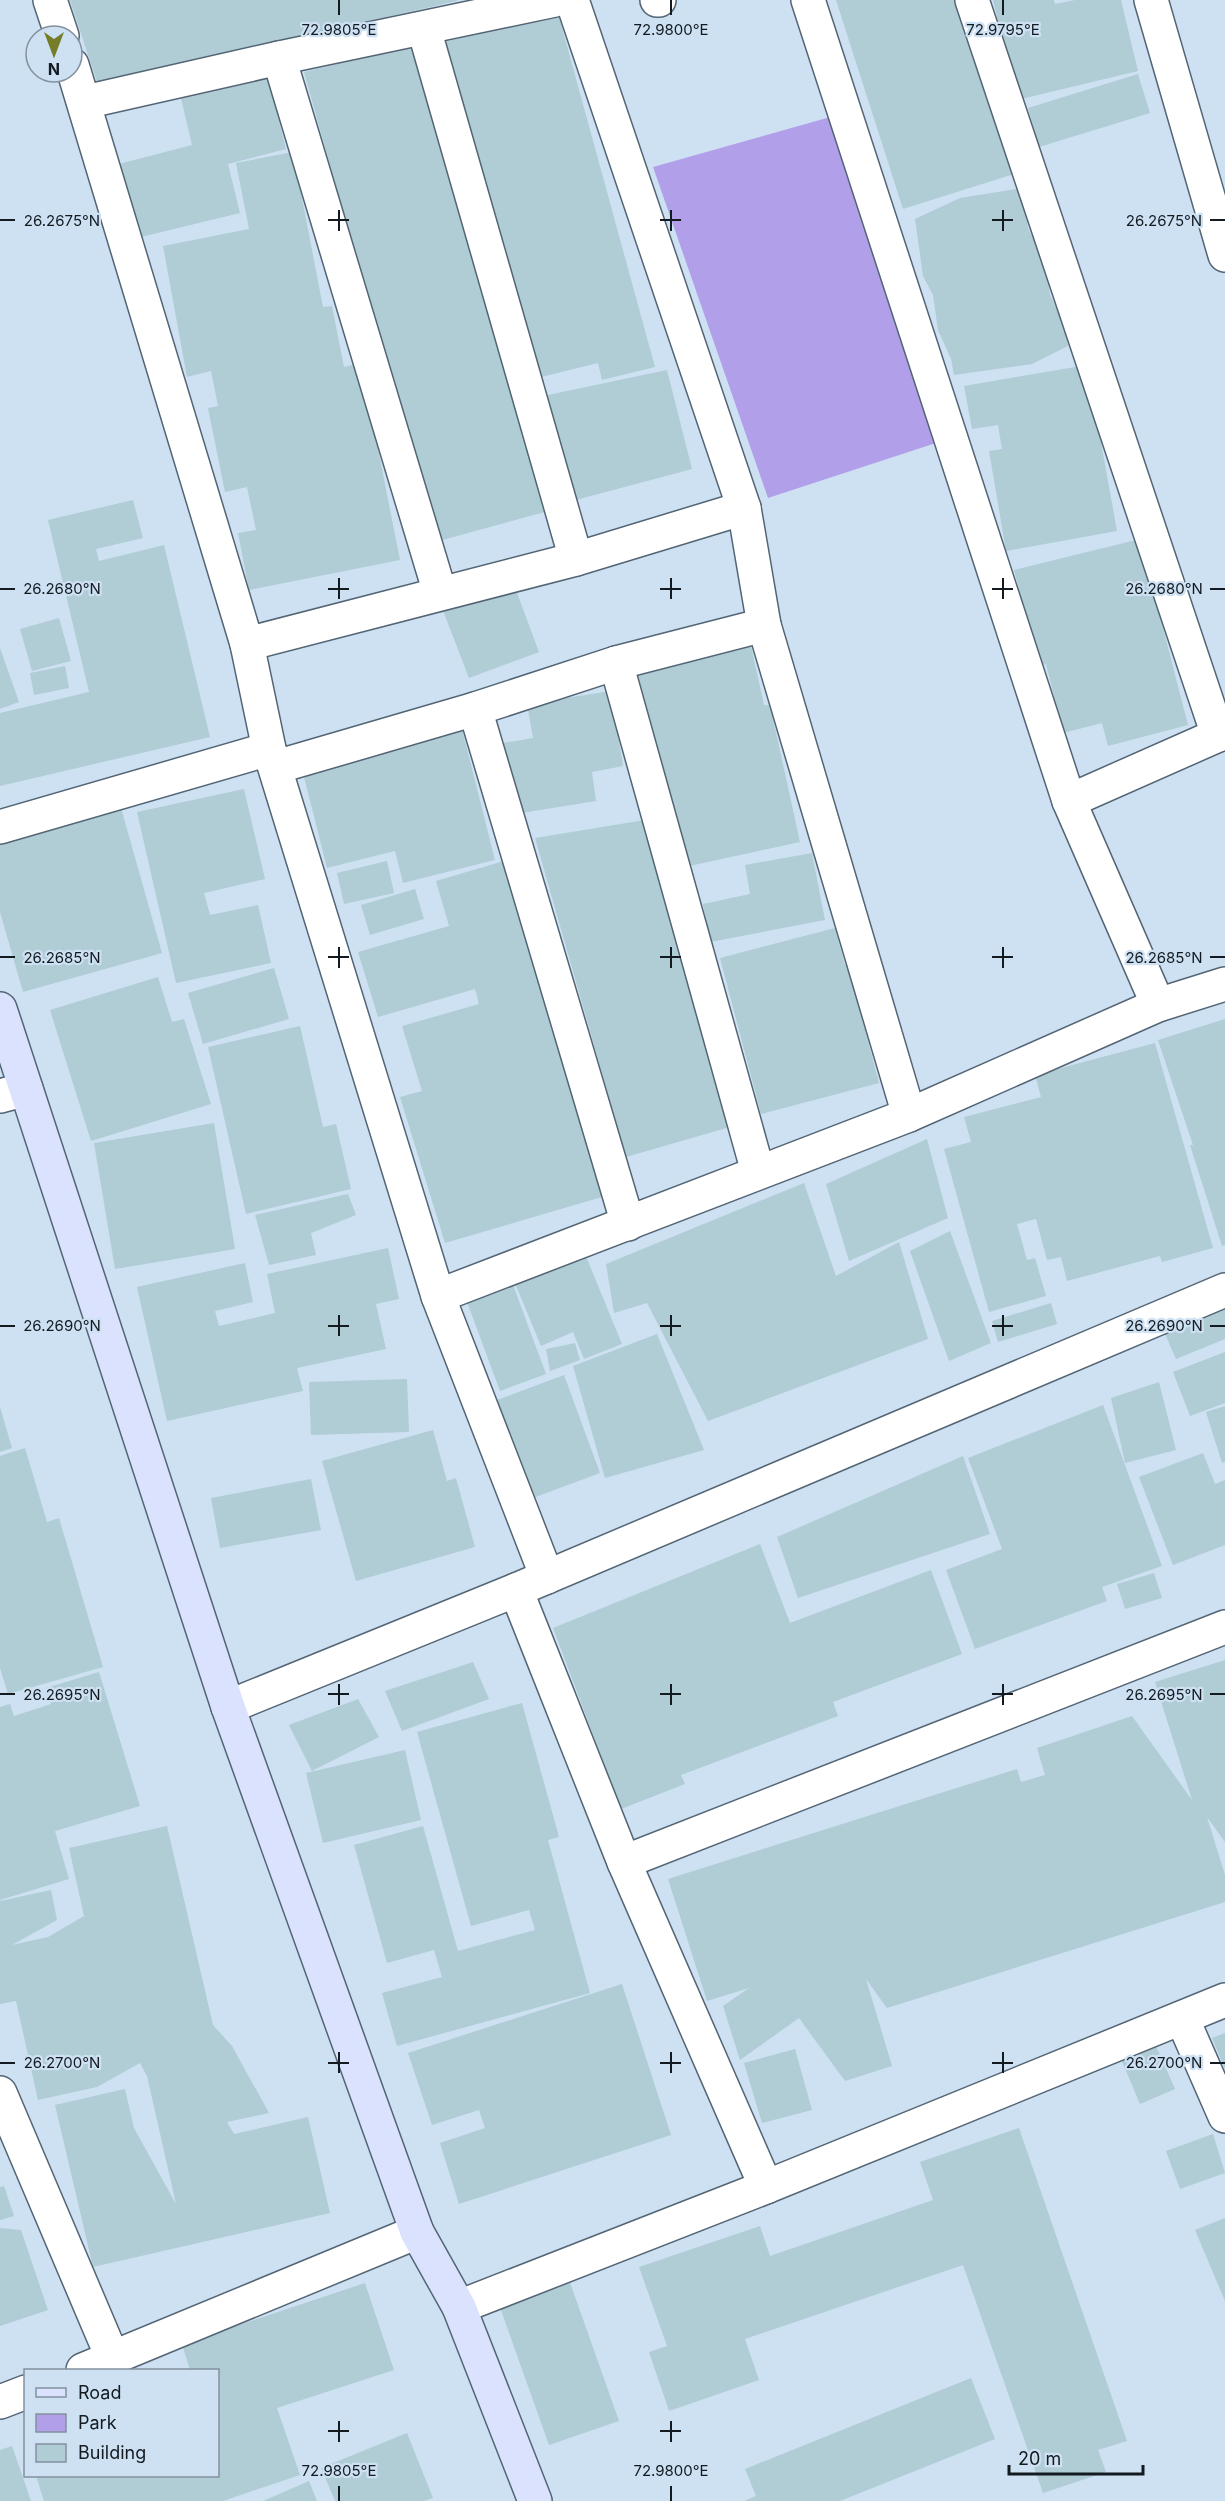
<svg xmlns="http://www.w3.org/2000/svg" width="1225" height="2501" font-family="Inter,sans-serif">
  <style>
    .green { fill: #b29fe9 }
    .building { fill: #b0ccd5 }
    .lines { fill: none; stroke-linecap: round; stroke-linejoin: round }
    .street-casing { stroke: #536574; stroke-width: 36 }
    .secondary-casing { stroke: #536574; stroke-width: 36 }
    .street { stroke: #fff; stroke-width: 33 }
    .secondary { stroke: #dae2fe; stroke-width: 33 }
    .ticks { fill: none; stroke: #131a20; stroke-width: 2 }
    .ticks-label { font-size: 15px; text-anchor: middle; fill: #131a20; stroke: #cde1f3; stroke-width: 4.5; stroke-linejoin: round; paint-order: stroke }
  </style>
  <rect width="100%" height="100%" fill="#cde1f3"/>
  <path class="green" d="M834 116 939 442 768 498 653 167Z"/>
  <g class="building">
    <path d="M70 0H457V1L97 82Z"/>
    <path d="M836 0H957L1014 174 903 209Z"/>
    <path d="M993 0H1054L1055 4 1075 0H1121L1138 71 1017 100Z"/>
    <path d="M558 13 655 367 602 380 598 363 533 379 441 43Z"/>
    <path d="M418 45 548 511 435 542 304 72Z"/>
    <path d="M266 69 286 149 228 164 240 213 141 237 119 164 192 145 179 90Z"/>
    <path d="M1138 74 1150 113 1039 147 1028 108Z"/>
    <path d="M293 152 323 307 332 306 344 367 361 363 400 560 249 590 238 533 256 530 247 487 225 492 208 408 218 406 211 371 187 377 163 246 249 229 236 163Z"/>
    <path d="M1022 188 1028 228 1045 264 1050 295 1065 325 1068 346 1032 364 954 375 951 359 938 330 933 295 923 276 915 219 960 198Z"/>
    <path d="M1087 365 1117 531 1006 551 989 451 1002 449 998 425 972 429 964 386Z"/>
    <path d="M667 370 692 469 572 501 543 396Z"/>
    <path d="M133 500 143 538 96 549 99 561 164 545 210 737 0 786V713L89 692 48 520Z"/>
    <path d="M1140 539 1188 725 1108 746 1102 723 1063 733 1046 664 1039 666 1014 570Z"/>
    <path d="M513 582 539 652 469 678 442 608Z"/>
    <path d="M59 618 71 661 32 671 20 629Z"/>
    <path d="M751 646 764 705H770L800 842 685 867 666 780 656 782 632 672Z"/>
    <path d="M0 648 19 702 0 709Z"/>
    <path d="M65 666 69 688 34 695 30 673Z"/>
    <path d="M611 691 623 766 592 772 596 801 515 814 503 743 533 738 527 704Z"/>
    <path d="M462 729 495 860 403 883 395 851 327 868 302 769Z"/>
    <path d="M244 789 265 879 204 893 210 915 258 905 271 963 176 983 137 812Z"/>
    <path d="M121 808 162 953 23 992 0 912V842Z"/>
    <path d="M645 820 737 1125 626 1157 535 838Z"/>
    <path d="M812 853 825 920 710 942 703 904 750 894 745 865Z"/>
    <path d="M387 861 394 893 344 904 337 873Z"/>
    <path d="M504 861 602 1197 445 1243 400 1097 422 1091 402 1026 479 1004 475 989 378 1017 358 952 449 926 436 881Z"/>
    <path d="M415 889 424 919 370 935 361 905Z"/>
    <path d="M835 928 845 965H848L879 1083 761 1114 720 958Z"/>
    <path d="M274 968 289 1019 203 1044 188 993Z"/>
    <path d="M158 977 172 1022 184 1019 211 1104 91 1141 50 1010Z"/>
    <path d="M1225 1019V1245L1222 1246 1190 1145H1193L1158 1040Z"/>
    <path d="M300 1026 323 1127 336 1124 351 1189 246 1214 208 1047Z"/>
    <path d="M1155 1043 1213 1248 1162 1262 1160 1256 1067 1281 1061 1257 1047 1260 1036 1219 1017 1224 1027 1260 1035 1258 1046 1296 989 1312 944 1149 971 1142 964 1117 1041 1097 1035 1075Z"/>
    <path d="M214 1123 235 1249 115 1269 94 1143Z"/>
    <path d="M927 1139 948 1218 849 1261 826 1184Z"/>
    <path d="M804 1183 836 1276 899 1242 928 1339 708 1421 647 1303 614 1313 606 1264Z"/>
    <path d="M348 1194 356 1215 311 1233 316 1255 269 1265 255 1215Z"/>
    <path d="M950 1231 991 1343 949 1361 910 1251Z"/>
    <path d="M388 1248 399 1299 376 1304 386 1349 297 1368 303 1391 167 1421 137 1287 245 1263 253 1302 215 1311 219 1326 275 1313 267 1274Z"/>
    <path d="M585 1254 622 1344 584 1359 573 1332 541 1346 515 1283Z"/>
    <path d="M513 1285 546 1374 500 1391 467 1302Z"/>
    <path d="M1225 1300V1339L1176 1359 1162 1327Z"/>
    <path d="M1051 1303 1057 1324 998 1342 992 1321Z"/>
    <path d="M657 1334 704 1450 605 1478 573 1366Z"/>
    <path d="M575 1343 580 1360 550 1371 546 1349Z"/>
    <path d="M1225 1352V1403L1190 1416 1173 1372Z"/>
    <path d="M564 1375 600 1473 533 1498 497 1400Z"/>
    <path d="M407 1379 409 1432 311 1435 309 1382Z"/>
    <path d="M1159 1382 1176 1450 1125 1463 1111 1398Z"/>
    <path d="M1103 1405 1162 1566 1102 1587 1107 1601 975 1649 946 1570 1002 1549 968 1458Z"/>
    <path d="M1225 1406V1462L1222 1463 1206 1412Z"/>
    <path d="M0 1407 12 1448 0 1452Z"/>
    <path d="M433 1430 447 1481 456 1478 475 1547 356 1581 322 1461Z"/>
    <path d="M25 1448 47 1522 59 1518 103 1667 8 1694 0 1668V1456Z"/>
    <path d="M1203 1453 1215 1484 1225 1480V1545L1173 1565 1139 1477Z"/>
    <path d="M963 1456 990 1534 798 1598 777 1537Z"/>
    <path d="M311 1479 321 1530 220 1548 211 1498Z"/>
    <path d="M760 1544 790 1623 931 1570 962 1654 833 1702 838 1716 681 1775 685 1784 621 1809 553 1628Z"/>
    <path d="M1154 1573 1162 1598 1125 1609 1117 1584Z"/>
    <path d="M1225 1660V1842L1207 1817 1225 1875V1902L887 2008 866 1979 892 2066 845 2081 799 2018 740 2060 723 2006 749 1988 707 2001 668 1879 1017 1769 1021 1782 1045 1775 1037 1748 1132 1716 1192 1800 1155 1682Z"/>
    <path d="M473 1662 489 1699 402 1731 385 1691Z"/>
    <path d="M99 1672 140 1806 55 1831 69 1879 0 1900V1707L10 1704 14 1716 51 1704 46 1688Z"/>
    <path d="M358 1699 379 1737 312 1771 289 1725Z"/>
    <path d="M522 1703 559 1837 548 1840 590 1993 397 2046 382 1993 442 1977 434 1950 387 1963 354 1845 423 1826 458 1951 535 1930 529 1910 471 1926 417 1732Z"/>
    <path d="M405 1750 421 1820 323 1843 306 1773Z"/>
    <path d="M167 1826 213 2025 232 2046 269 2113 227 2122 234 2134 308 2117 330 2213 93 2267 55 2105 125 2089 134 2128 176 2204 147 2076 140 2063 97 2087 38 2100 16 2001 0 2004V1901L51 1890 57 1920 12 1945 48 1937 84 1916 69 1848Z"/>
    <path d="M622 1984 671 2135 459 2204 440 2143 485 2128 479 2110 432 2125 408 2053Z"/>
    <path d="M1225 2033V2069L1212 2038Z"/>
    <path d="M1152 2037 1175 2089 1140 2104 1118 2052Z"/>
    <path d="M795 2049 812 2110 762 2123 744 2063Z"/>
    <path d="M1019 2128 1127 2441 1098 2450 1106 2472 1043 2493 963 2265 745 2339 759 2380 669 2411 649 2352 667 2346 639 2267 760 2226 770 2256 933 2200 920 2162Z"/>
    <path d="M1213 2134 1225 2173 1180 2189 1166 2151Z"/>
    <path d="M4 2186 14 2216 0 2220V2187Z"/>
    <path d="M1225 2218V2301L1195 2230Z"/>
    <path d="M0 2228 21 2230 48 2310 0 2326Z"/>
    <path d="M567 2274 619 2421 549 2445 497 2299Z"/>
    <path d="M365 2283 394 2370 277 2408 300 2475 223 2501H44L36 2476H218V2370H190L182 2344Z"/>
    <path d="M971 2378 995 2439 840 2501H744L756 2496 745 2469Z"/>
    <path d="M407 2433 433 2498 424 2501H335L321 2468Z"/>
    <path d="M12 2446 31 2501H0V2450Z"/>
    <path d="M309 2481 317 2501H263Z"/>
  </g>
  <g class="lines">
    <defs>
      <g id="street">
        <path d="M50 0 62 36"/>
        <path d="M572 0 744 508 764 625 909 1115"/>
        <path d="M657 0H659"/>
        <path d="M808 0 1069 801 1158 1005"/>
        <path d="M972 0 1218 735"/>
        <path d="M1151 0 1225 255"/>
        <path d="M424 29 576 559"/>
        <path d="M279 58 440 593"/>
        <path d="M72 65 247 644 269 749 438 1296 547 1577"/>
        <path d="M85 102 279 58 555 0"/>
        <path d="M247 644 576 559 744 508"/>
        <path d="M616 663 758 1172"/>
        <path d="M475 709 628 1224"/>
        <path d="M276 767 475 709 616 663 764 625"/>
        <path d="M1069 801 1225 732"/>
        <path d="M0 827 269 749"/>
        <path d="M0 1096 26 1089"/>
        <path d="M438 1296 909 1115 1158 1005 1225 984"/>
        <path d="M516 1590 624 1862 766 2187"/>
        <path d="M228 1707 516 1590 1225 1290"/>
        <path d="M624 1862 1225 1627"/>
        <path d="M1182 2018 1225 2116"/>
        <path d="M0 2093 113 2359"/>
        <path d="M459 2307 766 2187 1225 2000"/>
        <path d="M83 2370 417 2232"/>
        <path d="M0 2402 26 2392"/>
      </g>
      <path id="secondary" d="M0 1009 228 1707 417 2232 459 2307 535 2501"/>
    </defs>
    <use href="#street" class="street-casing"/>
    <use href="#secondary" class="secondary-casing"/>
    <use href="#street" class="street"/>
    <use href="#secondary" class="secondary"/>
  </g>
  <path class="ticks" d="M339 0V15M671 0V15M1003 0V15M339 210V231M671 210V231M1003 210V231M0 220H15M328 220H349M660 220H681M992 220H1013M1210 220H1225M339 578V599M671 578V599M1003 578V599M0 589H15M328 589H349M660 589H681M992 589H1013M1210 589H1225M339 947V968M671 947V968M1003 947V968M0 957H15M328 957H349M660 957H681M992 957H1013M1210 957H1225M339 1315V1336M671 1315V1336M1003 1315V1336M0 1326H15M328 1326H349M660 1326H681M992 1326H1013M1210 1326H1225M339 1684V1705M671 1684V1705M1003 1684V1705M0 1694H15M328 1694H349M660 1694H681M992 1694H1013M1210 1694H1225M339 2052V2073M671 2052V2073M1003 2052V2073M0 2063H15M328 2063H349M660 2063H681M992 2063H1013M1210 2063H1225M339 2421V2442M671 2421V2442M328 2431H349M660 2431H681M339 2486V2501M671 2486V2501"/>
  <g class="ticks-label">
    <text x="339" y="35">72.9805°E</text>
    <text x="671" y="35">72.9800°E</text>
    <text x="1003" y="35">72.9795°E</text>
    <text x="1164" y="226">26.2675°N</text>
    <text x="62" y="226">26.2675°N</text>
    <text x="1164" y="594">26.2680°N</text>
    <text x="62" y="594">26.2680°N</text>
    <text x="62" y="963">26.2685°N</text>
    <text x="1164" y="963">26.2685°N</text>
    <text x="62" y="1331">26.2690°N</text>
    <text x="1164" y="1331">26.2690°N</text>
    <text x="62" y="1700">26.2695°N</text>
    <text x="1164" y="1700">26.2695°N</text>
    <text x="1164" y="2068">26.2700°N</text>
    <text x="62" y="2068">26.2700°N</text>
    <text x="339" y="2476">72.9805°E</text>
    <text x="671" y="2476">72.9800°E</text>
  </g>
  <rect x="24" y="2369" width="195" height="108" fill="#cde1f3" stroke="#83919f" stroke-width="1.5"/>
  <rect x="36" y="2388" width="30" height="9" fill="#dae2fe" stroke="#83919f" stroke-width="1.5"/>
  <text x="78" y="2399" font-size="18" fill="#131a20">Road</text>
  <rect x="36" y="2414" width="30" height="18" fill="#b29fe9" stroke="#83919f" stroke-width="1.5"/>
  <text x="78" y="2429" font-size="18" fill="#131a20">Park</text>
  <rect x="36" y="2444" width="30" height="18" fill="#b0ccd5" stroke="#83919f" stroke-width="1.5"/>
  <text x="78" y="2459" font-size="18" fill="#131a20">Building</text>
  <g transform="translate(54 54) rotate(180)"><circle r="28" fill="#cde1f3" stroke="#83919f" stroke-width="1.5"/>
  <path d="M0-4.5L10 22L0 15L-10 22Z" fill="#757d28"/>
  <text y="-9" font-size="16" font-weight="bold" text-anchor="middle" fill="#131a20">N</text>
  </g>
  <path d="M1009 2465v9h134v-9" fill="none" stroke="#131a20" stroke-width="3"/>
  <text x="1018" y="2465" font-size="18" fill="#131a20" stroke="#cde1f3" stroke-width="4.5" paint-order="stroke">20 m</text>
</svg>
